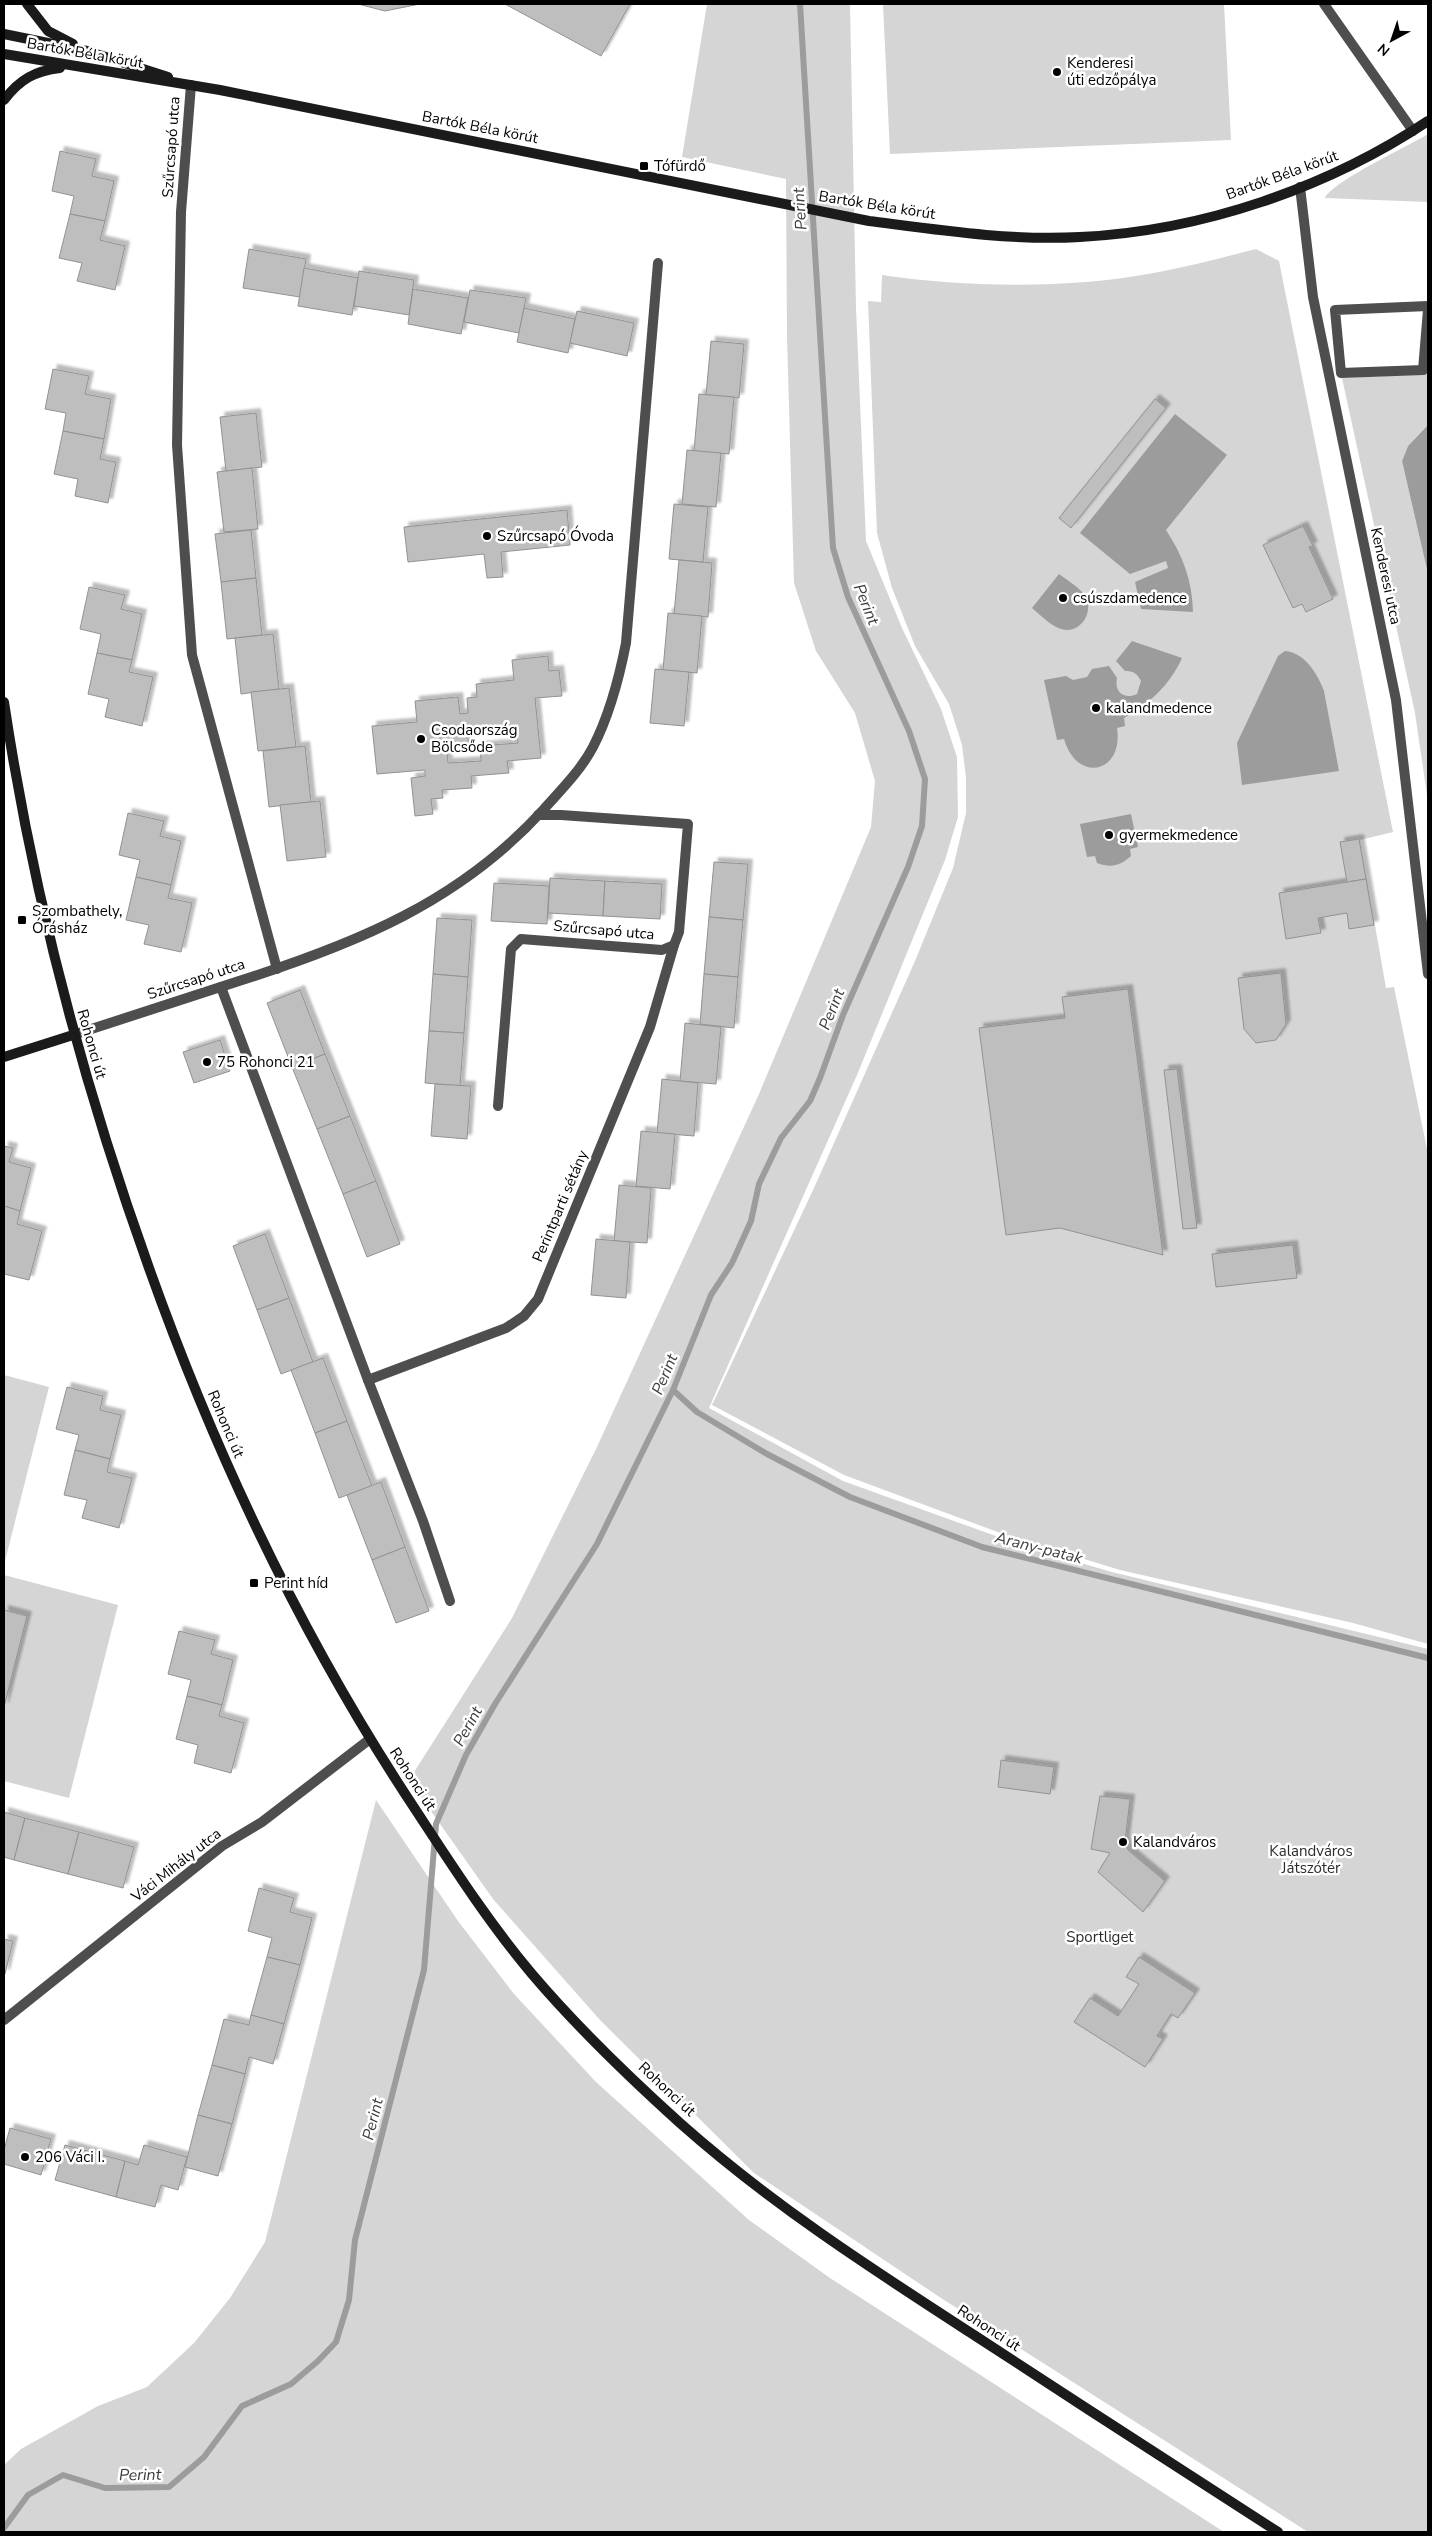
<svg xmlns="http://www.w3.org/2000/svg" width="1432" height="2536" font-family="'Nunito Sans',sans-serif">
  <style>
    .green { fill: #d5d5d5 }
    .water { fill: #9c9c9c }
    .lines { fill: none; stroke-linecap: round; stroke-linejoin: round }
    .stream { stroke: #9c9c9c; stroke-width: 6 }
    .building { fill: #bebebe; stroke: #929292; fill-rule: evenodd; filter: url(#shadow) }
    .street { stroke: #4e4e4e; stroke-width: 10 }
    .secondary { stroke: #1b1b1b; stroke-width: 10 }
    .poi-dot { fill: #000; stroke: #fff; stroke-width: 2 }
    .labels { text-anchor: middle; stroke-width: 5; stroke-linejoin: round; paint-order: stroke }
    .street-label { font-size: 15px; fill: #000; stroke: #fff }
    .poi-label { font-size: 15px; fill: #000; stroke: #fff; text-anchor: start }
    .park-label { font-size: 15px; fill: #2c2c2c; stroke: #fff }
    .water-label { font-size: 16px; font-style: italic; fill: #3d3d3d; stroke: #fff }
  </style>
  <defs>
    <filter id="shadow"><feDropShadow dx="4.5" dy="-4.5" stdDeviation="1" flood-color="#0004"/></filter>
  </defs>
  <rect width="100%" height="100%" fill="#fff"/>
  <g class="green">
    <path d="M707 4H850L856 308 866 541 902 628 941 709 957 757 958 817 945 860 857 1075 709 1408 843 1481 1029 1548 1112 1572 1428 1649V2532H1308L941 2298 754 2173 600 2020 493 1899 409 1780 512 1618 596 1449 759 1094 871 827 875 781 855 713 816 651 794 583 787 336 786 179 682 157Z"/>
    <path d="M883 4H1224L1231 140 890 154Z"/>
    <path d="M1428 134V202L1325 198C1333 181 1407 147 1428 134Z"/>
    <path d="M1256 249 1279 261 1393 832 1360 840 1386 988 1394 987 1428 1154V1644L1353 1623 1120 1570 1003 1534 844 1475 712 1405 814 1188 915 961 953 868 966 813V778L962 745 949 704 915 646 892 588 877 533 868 301 881 302 882 275C969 288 1072 289 1159 272 1191 266 1224 257 1256 249Z"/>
    <path d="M1428 369V425L1408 446 1402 461 1428 574V802L1415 713 1342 378 1427 374Z"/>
    <path d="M4 1375 49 1387 4 1565Z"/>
    <path d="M4 1575 118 1605 69 1798 4 1781Z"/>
    <path d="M376 1800 458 1921 514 1994 596 2082 749 2220 830 2278 1224 2532H4V2465L21 2449 98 2406 147 2387 194 2343 230 2298 265 2242Z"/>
  </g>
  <g class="water">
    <path d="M1175 414 1227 455 1166 530C1183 556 1192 580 1193 612L1141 609 1135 582 1168 568 1166 561 1130 574 1080 533Z"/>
    <path d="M1428 425V574L1402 461 1408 446Z"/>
    <path d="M1059 574C1067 580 1077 586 1083 593 1095 606 1085 630 1067 630 1054 630 1041 615 1032 608Z"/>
    <path d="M1132 641 1182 658C1170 685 1149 704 1124 718L1125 726 1117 728C1124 773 1077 784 1064 739L1057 740 1044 680 1066 676 1073 680 1087 677 1092 669 1109 666 1117 678C1114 692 1124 700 1137 694L1141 681C1137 673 1133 671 1125 671L1116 661Z"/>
    <path d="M1285 651C1305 653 1317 673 1324 691L1339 771 1242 785 1237 743 1278 656Z"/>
    <path d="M1131 814 1138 847 1130 849 1131 856C1120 866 1111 868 1097 863L1095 856 1087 857 1080 824Z"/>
  </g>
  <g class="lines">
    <g class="stream">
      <path d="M673 1390 697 1412 767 1454 850 1497 982 1547 1428 1658"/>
      <path d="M4 2528 28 2495 63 2475 105 2488 169 2487 204 2457 242 2406 291 2384 318 2361 336 2342 349 2300 355 2240 424 1970 436 1824 466 1755 495 1704 597 1544 673 1390 711 1295 732 1263 751 1221 759 1184 781 1138 810 1101 820 1078 843 1015 908 867 922 826 925 779 909 731 848 597 833 548 800 4"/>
    </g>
  </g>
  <g class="building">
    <path d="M358 4H420L385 11Z"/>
    <path d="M505 4H630L601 56Z"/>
    <path d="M60 151 96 159 92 176 114 181 105 221 70 214 74 196 52 191Z"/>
    <path d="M70 214 105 221 100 240 125 246 115 290 77 281 82 263 59 258Z"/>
    <path d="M249 249 306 259 300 297 243 288Z"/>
    <path d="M304 268 358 278 352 315 298 306Z"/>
    <path d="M359 271 414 280 409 315 354 306Z"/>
    <path d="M413 289 468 298 461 334 408 324Z"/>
    <path d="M470 290 526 298 519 333 464 322Z"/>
    <path d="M524 308 575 319 568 353 517 342Z"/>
    <path d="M577 311 634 323 627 356 570 343Z"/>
    <path d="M711 341 744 344 739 398 706 395Z"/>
    <path d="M53 369 89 376 85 394 111 399 104 439 63 431 66 413 45 409Z"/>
    <path d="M699 394 734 397 729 454 694 451Z"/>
    <path d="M1155 399 1166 408 1071 528 1059 518Z"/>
    <path d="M256 413 262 467 226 471 220 417Z"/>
    <path d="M63 431 104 439 100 459 116 462 108 503 75 496 78 479 54 474Z"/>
    <path d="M687 450 721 453 716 507 682 504Z"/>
    <path d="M252 468 258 529 224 532 217 472Z"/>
    <path d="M674 504 708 507 703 562 669 559Z"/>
    <path d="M567 510 570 545 501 552 503 577 487 578 484 554 408 562 404 527Z"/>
    <path d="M1303 526 1313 546 1309 547 1333 599 1306 612 1302 604 1293 608 1263 545Z"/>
    <path d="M251 530 256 578 221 582 215 534Z"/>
    <path d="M679 560 712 563 708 617 674 614Z"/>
    <path d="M256 578 262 635 227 639 221 582Z"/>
    <path d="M89 587 125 595 121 609 142 614 132 660 97 653 101 634 80 629Z"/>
    <path d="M668 613 702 616 697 673 663 670Z"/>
    <path d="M273 634 279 689 241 694 235 638Z"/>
    <path d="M97 653 132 660 129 672 153 677 142 726 105 717 109 699 88 694Z"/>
    <path d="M548 656 549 671 559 670 562 696 535 698 541 758 507 761 509 773 471 776 472 788 442 790 443 798 431 799 433 814 415 816 411 778 425 776V770L377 774 372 726 417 722 415 701 458 697 460 714 468 713 467 698 477 697 476 684 514 680 512 660ZM517 732 518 743 480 746 481 761 448 763 447 750 469 748 468 736Z"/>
    <path d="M655 669 689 672 684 726 650 723Z"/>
    <path d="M289 688 296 747 258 751 251 692Z"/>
    <path d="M305 746 311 802 269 807 263 751Z"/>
    <path d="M320 801 326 857 287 861 280 805Z"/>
    <path d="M128 813 164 821 160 836 181 841 171 885 136 877 140 860 119 855Z"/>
    <path d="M1359 839 1366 879 1347 882 1340 842Z"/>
    <path d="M714 862 748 864 743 920 709 917Z"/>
    <path d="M136 877 171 885 168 898 192 903 181 952 144 944 149 925 126 920Z"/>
    <path d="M550 878 605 881 603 916 548 913Z"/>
    <path d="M1366 879 1374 925 1349 929 1347 913 1318 918 1321 933 1286 939 1279 893Z"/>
    <path d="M605 881 662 884 660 919 603 916Z"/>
    <path d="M494 883 549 886 547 924 491 921Z"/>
    <path d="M709 917 743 920 738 977 704 974Z"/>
    <path d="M437 918 472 920 468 977 433 974Z"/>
    <path d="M1281 973 1286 1024 1276 1040 1256 1043 1244 1029 1238 978Z"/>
    <path d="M433 974 468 977 464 1033 429 1031Z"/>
    <path d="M704 974 738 977 734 1028 700 1024Z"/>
    <path d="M1128 989 1163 1255 1060 1228 1006 1235 979 1028 1065 1018 1062 997Z"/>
    <path d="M300 990 325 1054 292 1067 267 1003Z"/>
    <path d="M685 1023 721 1027 716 1084 680 1081Z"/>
    <path d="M429 1031 464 1033 460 1086 425 1083Z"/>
    <path d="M220 1040 230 1071 194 1083 183 1052Z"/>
    <path d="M325 1054 350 1116 317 1129 292 1067Z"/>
    <path d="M1177 1069 1197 1228 1183 1229 1164 1070Z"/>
    <path d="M662 1079 698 1083 694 1136 657 1133Z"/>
    <path d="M435 1084 471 1086 467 1139 431 1136Z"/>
    <path d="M350 1116 376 1181 343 1194 317 1129Z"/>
    <path d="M641 1131 675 1134 670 1189 636 1186Z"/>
    <path d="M4 1146 13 1148 9 1162 31 1168 20 1211 4 1206Z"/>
    <path d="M376 1181 400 1244 367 1257 343 1194Z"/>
    <path d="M619 1185 651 1188 647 1243 614 1241Z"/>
    <path d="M4 1206 20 1211 17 1224 42 1231 29 1280 4 1274Z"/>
    <path d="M265 1234 289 1298 257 1310 233 1246Z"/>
    <path d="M596 1239 630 1242 626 1298 591 1295Z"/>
    <path d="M1293 1245 1297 1278 1216 1287 1212 1254Z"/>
    <path d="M289 1298 313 1362 281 1374 257 1310Z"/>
    <path d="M323 1358 347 1421 315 1433 291 1370Z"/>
    <path d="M67 1387 103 1396 100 1410 121 1415 110 1459 75 1450 79 1435 56 1429Z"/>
    <path d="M347 1421 372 1486 339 1498 315 1433Z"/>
    <path d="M75 1450 110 1459 107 1472 132 1478 119 1528 82 1518 87 1500 64 1495Z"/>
    <path d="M381 1482 405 1547 372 1560 347 1495Z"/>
    <path d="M405 1547 429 1611 396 1623 372 1560Z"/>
    <path d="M4 1610 27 1616 4 1707Z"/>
    <path d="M179 1631 215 1640 211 1654 233 1660 222 1705 187 1696 191 1680 168 1674Z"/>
    <path d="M187 1696 222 1705 219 1716 244 1723 231 1773 194 1763 198 1745 176 1739Z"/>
    <path d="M1001 1760 1054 1767 1050 1794 998 1787Z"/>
    <path d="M1100 1796 1130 1799 1125 1841 1128 1850 1165 1881 1143 1912 1098 1872 1110 1853 1091 1849Z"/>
    <path d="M4 1812 25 1818 14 1860 4 1857Z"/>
    <path d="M25 1818 79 1832 68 1874 14 1860Z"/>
    <path d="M79 1832 134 1847 123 1888 68 1874Z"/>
    <path d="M259 1888 294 1898 290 1912 312 1918 300 1965 267 1957 272 1938 248 1931Z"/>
    <path d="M4 1939 13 1941 5 1974H4Z"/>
    <path d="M267 1957 300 1965 284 2024 251 2015Z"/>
    <path d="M1139 1957 1195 1993 1178 2018 1171 2014 1157 2036 1163 2039 1145 2067 1074 2022 1090 1998 1118 2016 1139 1984 1126 1977Z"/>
    <path d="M251 2015 284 2024 273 2064 249 2057 245 2074 212 2065 224 2019 249 2025Z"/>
    <path d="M212 2065 245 2074 232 2124 198 2115Z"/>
    <path d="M198 2115 232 2124 218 2176 185 2167Z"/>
    <path d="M10 2128 51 2139 41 2175 4 2164V2150Z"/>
    <path d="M65 2145 125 2161 116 2197 55 2180Z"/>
    <path d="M144 2145 187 2157 178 2190 161 2185 155 2207 116 2197 125 2161 138 2165Z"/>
  </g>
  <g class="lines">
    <g class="street">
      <path d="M1324 4 1413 131"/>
      <path d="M191 85 181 212 177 445 192 655 277 969"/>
      <path d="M1300 187 1313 297 1396 700 1428 974"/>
      <path d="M1428 306 1335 310 1341 373 1423 370 1428 310"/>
      <path d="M221 987 368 1380 423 1521 450 1601"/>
      <path d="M73 1035C128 1017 183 999 239 981 355 944 460 902 544 809 561 790 581 770 593 747 610 714 619 679 626 643L658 263"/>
      <path d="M498 1106 511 949 521 939 662 950 674 945 679 932 688 824 561 815H538"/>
      <path d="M368 1380 506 1328 524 1316 538 1299 650 1027 674 945"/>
      <path d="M4 2020 222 1846 262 1822 370 1739"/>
    </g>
    <g class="secondary">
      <path d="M27 4 48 31 73 44"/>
      <path d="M4 34 87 51 168 77"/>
      <path d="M4 54 220 90 869 221C939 230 1010 241 1080 237 1202 231 1327 188 1428 121"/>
      <path d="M4 100C20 79 35 71 60 68"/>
      <path d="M4 702C33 896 83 1084 149 1268 217 1459 304 1642 417 1812 453 1867 489 1923 532 1974 577 2027 629 2077 680 2123 771 2204 872 2269 974 2335 1075 2401 1177 2467 1278 2532"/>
      <path d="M4 1057 73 1035"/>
    </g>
  </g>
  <g class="poi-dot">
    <circle cx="1057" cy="72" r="5"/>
    <rect x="639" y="161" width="10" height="10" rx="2.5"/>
    <circle cx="487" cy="536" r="5"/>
    <circle cx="1063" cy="598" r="5"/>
    <circle cx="1096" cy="708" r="5"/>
    <circle cx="421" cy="739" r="5"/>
    <circle cx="1109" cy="835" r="5"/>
    <rect x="17" y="915" width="10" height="10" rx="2.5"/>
    <circle cx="207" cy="1062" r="5"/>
    <rect x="249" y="1578" width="10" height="10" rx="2.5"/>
    <circle cx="1123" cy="1842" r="5"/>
    <circle cx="25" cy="2157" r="5"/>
  </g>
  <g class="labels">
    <g class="street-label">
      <text transform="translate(85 53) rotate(10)" y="5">Bartók Béla körút</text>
      <text transform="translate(480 127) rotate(11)" y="5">Bartók Béla körút</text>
      <text transform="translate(171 147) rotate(-86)" y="5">Szűrcsapó utca</text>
      <text transform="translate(1282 175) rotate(-20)" y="5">Bartók Béla körút</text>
      <text transform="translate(877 205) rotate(9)" y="5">Bartók Béla körút</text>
      <text transform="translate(1386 576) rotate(78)" y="5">Kenderesi utca</text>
      <text transform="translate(604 930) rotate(5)" y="5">Szűrcsapó utca</text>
      <text transform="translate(196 979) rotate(-18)" y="5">Szűrcsapó utca</text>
      <text transform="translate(92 1044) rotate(74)" y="5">Rohonci út</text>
      <text transform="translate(560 1206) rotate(-67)" y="5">Perintparti sétány</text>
      <text transform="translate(226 1424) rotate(67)" y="5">Rohonci út</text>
      <text transform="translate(413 1779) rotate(57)" y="5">Rohonci út</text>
      <text transform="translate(176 1865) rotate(-38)" y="5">Váci Mihály utca</text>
      <text transform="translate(667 2089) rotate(43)" y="5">Rohonci út</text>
      <text transform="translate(989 2328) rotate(33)" y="5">Rohonci út</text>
    </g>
    <g class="poi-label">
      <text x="1067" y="68">Kenderesi<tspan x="1067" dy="17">úti edzőpálya</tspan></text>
      <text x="654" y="171">Tófürdő</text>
      <text x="497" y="541">Szűrcsapó Óvoda</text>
      <text x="1073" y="603">csúszdamedence</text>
      <text x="1106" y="713">kalandmedence</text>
      <text x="431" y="735">Csodaország<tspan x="431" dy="17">Bölcsőde</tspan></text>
      <text x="1119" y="840">gyermekmedence</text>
      <text x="32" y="916">Szombathely,<tspan x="32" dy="17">Órásház</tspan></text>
      <text x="217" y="1067">75 Rohonci 21</text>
      <text x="264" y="1588">Perint híd</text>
      <text x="1133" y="1847">Kalandváros</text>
      <text x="35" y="2162">206 Váci I.</text>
    </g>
    <g class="park-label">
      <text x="1311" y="1856">Kalandváros<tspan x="1311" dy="17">Játszótér</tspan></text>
      <text x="1100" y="1942">Sportliget</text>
    </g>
    <g class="water-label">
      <text transform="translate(799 209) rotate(-94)" y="6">Perint</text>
      <text transform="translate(867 604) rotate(68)" y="6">Perint</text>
      <text transform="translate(831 1009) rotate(-68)" y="6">Perint</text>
      <text transform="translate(664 1374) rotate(-67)" y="6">Perint</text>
      <text transform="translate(1039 1547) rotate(14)" y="6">Arany-patak</text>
      <text transform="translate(467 1726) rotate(-61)" y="6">Perint</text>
      <text transform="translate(372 2119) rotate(-76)" y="6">Perint</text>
      <text transform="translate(140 2474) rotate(-1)" y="6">Perint</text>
    </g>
  </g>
  <rect width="1432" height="2536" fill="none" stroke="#000000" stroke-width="10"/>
  <g transform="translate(1392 40) rotate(220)" stroke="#ffffff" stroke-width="4" paint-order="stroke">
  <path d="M0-4L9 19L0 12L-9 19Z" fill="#000000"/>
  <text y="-8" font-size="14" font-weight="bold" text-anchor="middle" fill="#000000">N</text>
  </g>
</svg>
